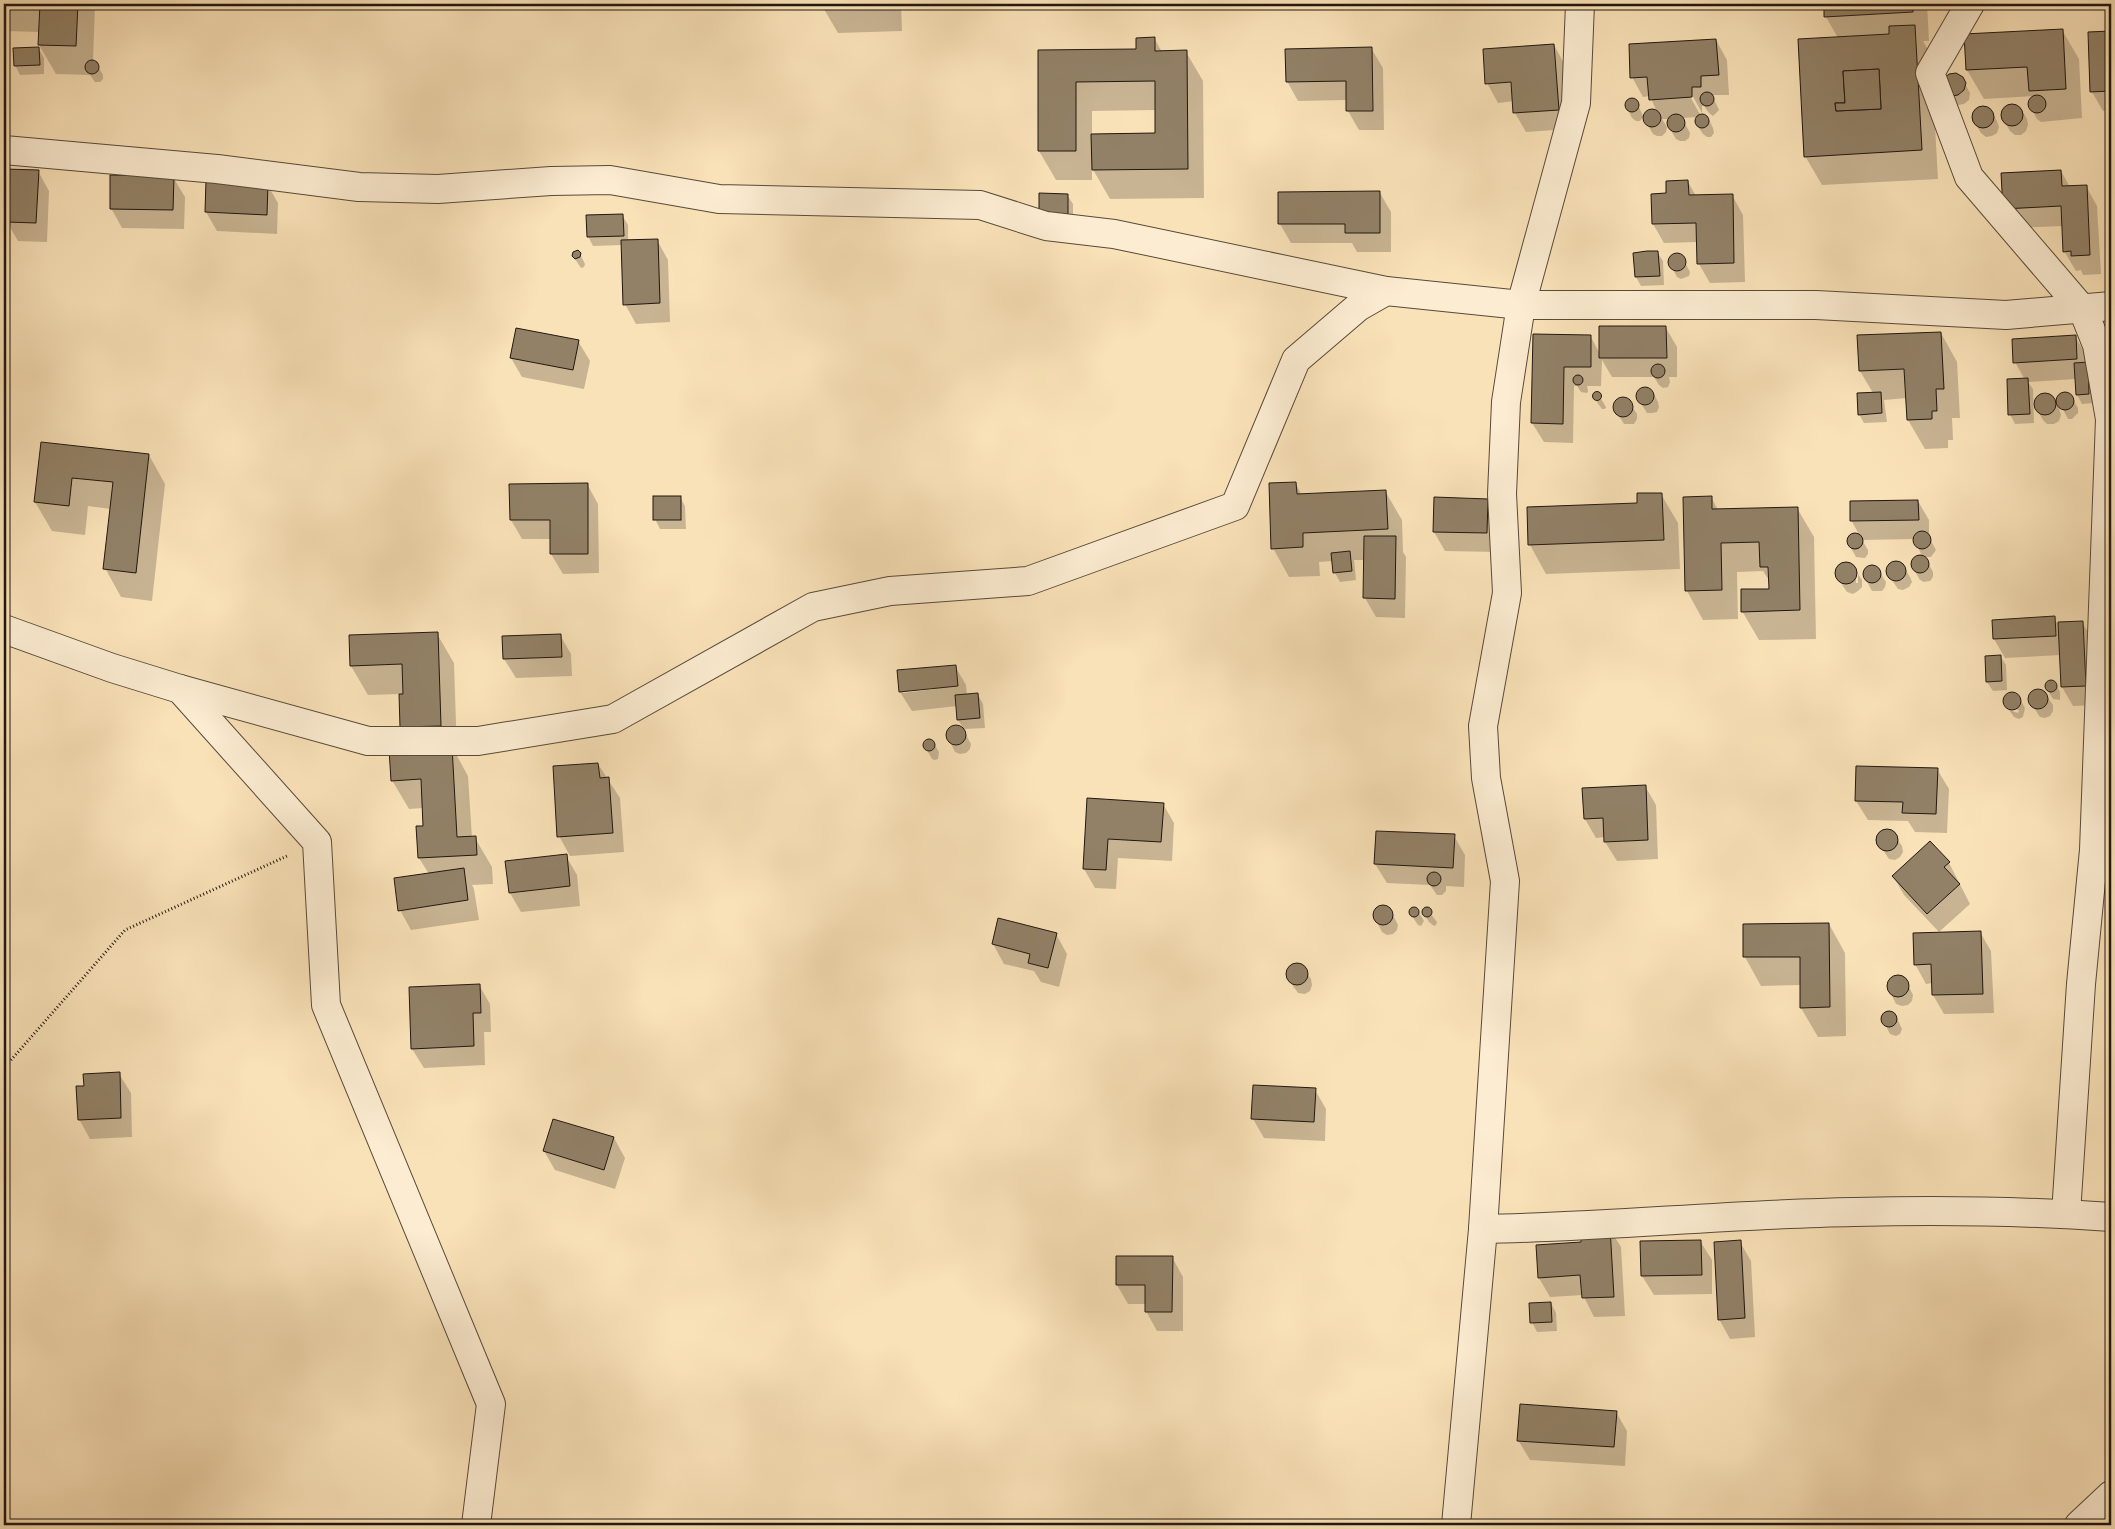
<svg xmlns="http://www.w3.org/2000/svg" width="2115" height="1529" font-family="'IM FELL English',serif">
  <style>
    .shadow { fill: #0003; fill-rule: evenodd }
    .building { fill: #928167; stroke: #21170f; fill-rule: evenodd }
    .lines { fill: none; stroke-linecap: round; stroke-linejoin: round }
    .street-casing { stroke: #574a39; stroke-width: 30 }
    .path { stroke: #21170f; stroke-width: 3; stroke-dasharray: 1 2.5; stroke-linecap: butt }
    .street { stroke: #fcecd1; stroke-width: 28 }
  </style>
  <rect width="100%" height="100%" fill="#fae2b8"/>
  <filter id="stains"><feTurbulence type="fractalNoise" baseFrequency=".004" numOctaves="4"/><feColorMatrix values="0 0 0 0 .2 0 0 0 0 .09 0 0 0 0 .02 0 0 0 .5 -.17"/></filter>
  <radialGradient id="worn" r=".72"><stop offset=".6" stop-color="#630" stop-opacity="0"/><stop offset="1" stop-color="#630" stop-opacity=".3"/></radialGradient>
  <g class="shadow">
    <path d="M4 4H95L93 62 97 65 103 75V79L100 82H95L90 75 56 74 39 45 40 32 4 31Z"/>
    <path d="M821 4H901L902 31 838 33Z"/>
    <path d="M1825 4H1927L1929 41H1923L1931 55 1938 179 1822 185 1805 156 1838 38 1826 17Z"/>
    <path d="M2062 30 2079 59 2082 118 2041 122 2037 119 2029 104 2031 100 2036 96 1984 99 1967 70Z"/>
    <path d="M2111 33V111H2103L2092 92 2089 34Z"/>
    <path d="M1154 38 1162 52H1186L1203 81 1204 198 1110 199 1092 168V180H1056L1039 151V51L1137 50ZM1156 110V135H1092V111Z"/>
    <path d="M1716 40 1727 60 1729 95H1712L1719 110 1713 116 1709 113 1704 106H1702V113L1690 91 1688 93 1701 116 1708 118 1713 128 1714 133 1711 137H1707L1703 134 1697 125 1696 120 1698 117 1682 118 1690 133 1689 138 1685 141H1680L1676 139 1670 129 1668 124 1669 119H1662L1667 127 1666 132 1662 136H1657L1653 134 1643 117 1640 121H1636L1632 118 1627 108 1626 103 1629 100H1634L1637 103 1643 116 1649 111 1656 110 1650 96 1643 97 1632 77Z"/>
    <path d="M1554 45 1565 65 1570 129 1526 132 1515 113 1514 101 1498 103 1487 83Z"/>
    <path d="M1371 48 1383 68 1384 130H1359L1348 111 1347 100 1298 101 1287 81Z"/>
    <path d="M39 49 44 58V74L20 75 15 65Z"/>
    <path d="M1962 78 1970 93 1969 100 1964 104 1958 105 1951 102 1946 92Z"/>
    <path d="M2009 105H2016L2021 109 2027 119 2028 125 2026 131 2021 135H2015L2010 131 2004 121 2002 115 2004 109Z"/>
    <path d="M1980 107H1986L1991 111 1997 121 1999 127 1997 133 1992 136 1986 137 1981 133 1975 123 1973 117 1975 111Z"/>
    <path d="M4 170 38 171 49 191 47 242 18 241 7 222V215H4Z"/>
    <path d="M2061 171 2070 187 2086 186 2097 206 2101 274 2083 275 2081 270 2076 271 2064 251 2063 226 2016 228 2004 209Z"/>
    <path d="M173 177 185 197 184 229 122 228 111 208Z"/>
    <path d="M207 181 267 184 278 203 277 234 217 231 206 212Z"/>
    <path d="M1688 182 1696 196 1732 195 1743 215 1745 282 1710 283 1699 264 1698 242 1664 243 1653 224 1652 195H1667Z"/>
    <path d="M1380 193 1391 212V252H1357L1352 243H1291L1280 224Z"/>
    <path d="M1067 195 1073 204V227H1045Z"/>
    <path d="M622 215 628 225V241L657 240 668 260 670 322 636 324 625 304 622 245 593 246 588 236Z"/>
    <path d="M1657 252 1663 261 1664 285 1641 286 1636 277Z"/>
    <path d="M580 254 585 264 584 267 581 268 573 256Z"/>
    <path d="M1674 255 1682 257 1690 272 1689 276 1681 279 1677 277 1669 262 1670 258Z"/>
    <path d="M1666 328 1677 347V377H1669L1670 382 1668 387 1663 388 1659 385 1654 377H1612L1602 360 1601 386H1587L1588 391 1587 393 1581 392 1577 386H1574L1573 443 1544 442 1532 423 1534 336 1591 337 1600 354Z"/>
    <path d="M1941 333 1957 362 1960 418H1952L1953 440H1948V448L1925 449 1908 420 1907 398 1884 400 1887 422 1864 423 1859 414 1873 393 1860 371 1858 337Z"/>
    <path d="M2075 337 2087 356 2094 403 2082 404 2077 395 2076 379 2028 382 2033 389 2034 423 2015 424 2010 414 2025 380 2015 362Z"/>
    <path d="M578 341 590 361 584 389 522 377 511 358Z"/>
    <path d="M1644 388 1649 389 1653 392 1658 402 1659 407 1657 412 1652 413H1647L1638 399 1637 394 1640 390Z"/>
    <path d="M1595 393H1597L1600 397 1606 407 1605 409H1602L1599 405 1593 395Z"/>
    <path d="M2064 394 2072 398 2078 408V413L2072 419H2068L2058 400 2059 396Z"/>
    <path d="M2043 395H2049L2054 399 2059 409 2061 415 2059 421 2054 424H2047L2043 420 2037 410 2035 404 2038 398Z"/>
    <path d="M1622 398 1628 400 1637 414V419L1634 424H1624L1615 410V405Z"/>
    <path d="M42 443 149 455 165 484 152 601 121 597 105 568 111 509 88 506 85 535 52 531 35 502Z"/>
    <path d="M1295 483 1302 495 1385 491 1402 520 1403 552 1406 557 1405 618 1376 617 1365 598V560H1354L1356 580 1340 582 1335 573 1333 561 1319 562 1320 576 1289 577 1273 548Z"/>
    <path d="M587 484 598 504 599 573 563 574 551 554V539H522L511 520Z"/>
    <path d="M1661 494 1678 523 1680 569 1546 574 1530 545 1528 509 1638 504Z"/>
    <path d="M680 497 685 506 686 529H660L655 519Z"/>
    <path d="M1711 497 1718 510 1797 508 1814 537 1816 639 1759 640 1742 611 1770 590V582L1763 571 1737 572 1738 619 1703 620 1687 591Z"/>
    <path d="M1487 500 1498 519 1497 552 1445 551 1434 532Z"/>
    <path d="M1918 501 1929 520V537L1936 550 1931 557H1925L1933 572V577L1930 581 1924 582 1920 580 1911 565 1912 560 1916 557 1922 556 1914 539 1862 540 1868 550V554L1865 558 1856 557 1848 543V539L1852 535 1860 536 1851 520Z"/>
    <path d="M1895 561 1901 562 1910 577 1912 582 1909 587 1903 590 1898 589 1888 574V569L1890 564Z"/>
    <path d="M1846 563 1852 565 1858 573H1856V583H1858V574L1862 580V587L1858 591 1853 594 1847 592 1837 577V571L1840 566Z"/>
    <path d="M1872 566 1877 568 1886 582 1885 587 1882 591H1872L1864 576V571Z"/>
    <path d="M2054 618 2057 623 2082 622 2093 641 2097 705 2073 706 2062 687 2061 655 2005 658 1994 639Z"/>
    <path d="M437 634 454 663 457 754H456L468 776 472 838H475L492 867 493 884 472 885 474 889 479 920 411 930 400 910 429 874 419 858 418 827H424L423 808 409 809 392 780 414 749 401 727 400 694 368 695 351 666Z"/>
    <path d="M560 635 571 654 572 676 516 678 504 659Z"/>
    <path d="M2000 656 2006 665 2007 690 1993 691 1987 682Z"/>
    <path d="M955 666 966 685 967 696 978 695 983 704 985 728 964 729 958 720 957 706 912 711 900 692 898 672ZM935 687V689L903 693V690Z"/>
    <path d="M2051 681 2055 683 2060 692V700L2053 699 2047 689 2046 685Z"/>
    <path d="M2038 690 2043 691 2053 705V711L2050 716 2045 718 2040 717 2030 702V697L2032 692Z"/>
    <path d="M2012 693 2017 694 2025 708 2023 717 2019 719 2014 717 2009 710 2018 713 2019 710 2009 707V709L2005 704V699Z"/>
    <path d="M957 726 963 729 971 744 970 749 966 753 960 754 955 752 947 736V731L952 727Z"/>
    <path d="M929 740 933 742 939 752 938 759 935 760 932 759 924 745 926 741Z"/>
    <path d="M598 764 620 798 624 852 570 856 559 836Z"/>
    <path d="M1937 769 1949 789 1947 833 1915 832 1908 821 1868 820 1856 801Z"/>
    <path d="M1645 786 1656 805 1658 859 1617 861 1605 842V837L1596 838 1585 819Z"/>
    <path d="M1088 800 1163 804 1174 823 1172 861 1118 858 1116 889 1095 888 1084 869Z"/>
    <path d="M1886 831 1892 832 1902 846 1903 852 1900 857 1895 860 1889 859 1879 844 1878 838 1881 833Z"/>
    <path d="M1454 836 1465 855 1464 887 1446 886V891L1442 895H1437L1430 885 1387 883 1375 864Z"/>
    <path d="M566 856 577 875 580 906 521 912 510 893Z"/>
    <path d="M1949 863 1970 904 1939 932 1904 895 1893 876Z"/>
    <path d="M1385 906 1390 909 1398 925 1397 930 1393 934 1387 935 1382 932 1374 916 1375 911 1379 907Z"/>
    <path d="M1413 908H1416L1424 921 1421 926 1418 925 1410 913Z"/>
    <path d="M1427 909 1437 922 1436 925 1434 926 1429 922 1424 913Z"/>
    <path d="M999 920 1056 934 1067 954 1059 987 1041 982 1034 971 1004 964 993 944Z"/>
    <path d="M1829 924 1845 953 1846 1036 1818 1037 1801 1008V985L1761 986 1745 957Z"/>
    <path d="M1980 932 1991 951 1994 1013 1944 1014 1933 995 1932 983 1926 984 1915 964Z"/>
    <path d="M1295 964 1301 965 1311 979 1312 985 1310 991 1305 994 1298 993 1288 979 1287 973 1289 967Z"/>
    <path d="M1899 976 1905 979 1913 995 1912 1001 1908 1005 1902 1006 1896 1004 1888 988 1889 982 1893 977Z"/>
    <path d="M479 985 490 1004 491 1032H484L485 1065 424 1068 412 1049Z"/>
    <path d="M1889 1012 1895 1014 1902 1029 1900 1034 1896 1036 1890 1034 1883 1020 1885 1014Z"/>
    <path d="M119 1074 131 1093 132 1137 90 1139 79 1119 85 1087Z"/>
    <path d="M1315 1090 1326 1109 1325 1141 1264 1138 1253 1119Z"/>
    <path d="M554 1120 614 1138 625 1158 615 1189 555 1170 544 1151Z"/>
    <path d="M1609 1228 1621 1247 1625 1316 1594 1317 1583 1295 1550 1297 1539 1278 1583 1243Z"/>
    <path d="M1700 1241 1712 1260V1294L1654 1295 1642 1276Z"/>
    <path d="M1740 1242 1751 1261 1755 1337 1730 1339 1719 1319Z"/>
    <path d="M1172 1257 1183 1277V1331H1157L1146 1311V1304H1128L1117 1285Z"/>
    <path d="M1551 1303 1556 1313 1557 1331 1537 1332 1532 1322Z"/>
    <path d="M1616 1412 1627 1431 1625 1466 1530 1460 1518 1440Z"/>
  </g>
  <g class="building">
    <path d="M30 4H78L76 46 38 45 40 4Z"/>
    <path d="M1824 4H1913V12L1824 17Z"/>
    <path d="M1915 25 1922 150 1804 157 1798 39 1889 34V26ZM1879 69 1881 109 1836 111 1835 103H1845L1843 71Z"/>
    <path d="M2063 29 2066 89 2029 91 2027 67 1966 70 1964 34Z"/>
    <path d="M2111 31V91L2090 92 2088 32Z"/>
    <path d="M1155 37V51L1187 50 1188 169 1092 170 1091 134 1155 133V81L1076 82V151H1038V50L1136 49V38Z"/>
    <path d="M1716 39 1719 75 1701 76V87H1692V97L1649 100 1647 77 1630 78 1629 44Z"/>
    <path d="M1554 44 1559 110 1513 113 1511 82 1485 84 1483 49Z"/>
    <path d="M39 47 40 65 14 66 13 48Z"/>
    <path d="M1372 47 1373 111H1346V81L1286 82 1285 49Z"/>
    <circle cx="92" cy="67" r="7"/>
    <path d="M1879 69 1881 109 1836 111 1835 103H1845L1843 71Z"/>
    <path d="M1956 73 1963 77 1966 83 1964 90 1958 95 1951 96 1943 79 1949 74Z"/>
    <circle cx="1707" cy="99" r="7"/>
    <circle cx="2037" cy="104" r="9"/>
    <circle cx="1632" cy="105" r="7"/>
    <circle cx="2012" cy="115" r="11"/>
    <circle cx="1983" cy="117" r="11"/>
    <circle cx="1652" cy="118" r="9"/>
    <circle cx="1702" cy="121" r="7"/>
    <circle cx="1676" cy="123" r="9"/>
    <path d="M4 169 39 170 36 223 6 222 7 197 4 196Z"/>
    <path d="M2061 170 2062 186 2087 185 2090 255 2071 256V251L2063 252 2061 206 2003 209 2001 173Z"/>
    <path d="M110 175 174 176 173 210 110 209Z"/>
    <path d="M206 180 268 182 267 215 205 212Z"/>
    <path d="M1688 180 1689 195 1733 194 1734 263 1697 264 1696 223 1652 224 1651 194 1666 193V181Z"/>
    <path d="M1380 191V233H1345V224H1278V192Z"/>
    <path d="M1039 193 1068 194V219L1039 218Z"/>
    <path d="M623 214 624 236 587 237 586 215Z"/>
    <path d="M658 239 660 303 623 305 621 240Z"/>
    <path d="M578 250 581 253 580 257 575 259 572 256 573 252Z"/>
    <path d="M1647 251H1658L1660 276 1635 277 1633 253Z"/>
    <circle cx="1677" cy="262" r="9"/>
    <path d="M1599 326H1666L1667 358H1599Z"/>
    <path d="M516 328 579 340 573 370 510 358Z"/>
    <path d="M1941 332 1944 389H1936L1937 411H1932V419L1907 420 1904 369 1859 371 1857 335Z"/>
    <path d="M1533 334 1591 335V367H1564L1563 424 1531 423Z"/>
    <path d="M2076 335 2077 359 2013 363 2012 339Z"/>
    <path d="M2088 362 2089 394 2076 395 2074 363Z"/>
    <circle cx="1658" cy="371" r="7"/>
    <circle cx="1578" cy="380" r="5"/>
    <path d="M2028 378 2030 414 2008 415 2007 379Z"/>
    <circle cx="1645" cy="396" r="9"/>
    <circle cx="1597" cy="396" r="4.5"/>
    <path d="M1881 392 1882 413 1858 415 1857 393Z"/>
    <circle cx="2065" cy="401" r="9"/>
    <circle cx="2045" cy="404" r="11"/>
    <circle cx="1623" cy="407" r="10"/>
    <path d="M41 442 149 454 136 573 103 569 113 482 72 478 69 506 34 502Z"/>
    <path d="M1296 482 1297 494 1386 490 1388 529 1303 533V547L1271 549 1269 483Z"/>
    <path d="M588 483V554H550V520H510L509 484Z"/>
    <path d="M1637 493H1662L1664 540 1528 545 1527 507 1637 503Z"/>
    <rect x="653" y="496" width="28" height="24"/>
    <path d="M1712 496V509L1798 507 1800 610 1741 612V589H1769L1768 567H1760L1759 542 1721 543 1722 590 1685 591 1683 497Z"/>
    <path d="M1434 497 1488 499 1487 533 1433 532Z"/>
    <path d="M1918 500 1919 520 1850 521V501Z"/>
    <circle cx="1922" cy="540" r="9"/>
    <circle cx="1855" cy="541" r="8"/>
    <path d="M1364 536H1396L1395 599 1363 598Z"/>
    <path d="M1350 551 1352 571 1333 573 1331 553Z"/>
    <circle cx="1920" cy="564" r="9"/>
    <circle cx="1896" cy="571" r="10"/>
    <circle cx="1846" cy="573" r="11"/>
    <circle cx="1872" cy="574" r="9"/>
    <path d="M2055 616 2056 636 1993 639 1992 620Z"/>
    <path d="M2083 621 2086 686 2061 687 2058 622Z"/>
    <path d="M438 632 441 726 400 727 399 694H403L402 664 350 666 349 635Z"/>
    <path d="M561 634 562 657 503 659 502 636Z"/>
    <path d="M2001 655 2002 681 1986 682 1985 656Z"/>
    <path d="M956 665 958 686 899 692 897 670Z"/>
    <circle cx="2051" cy="686" r="6"/>
    <circle cx="2038" cy="699" r="10"/>
    <circle cx="2012" cy="701" r="9"/>
    <path d="M978 693 980 718 957 720 955 695Z"/>
    <circle cx="956" cy="735" r="10"/>
    <circle cx="929" cy="745" r="6"/>
    <path d="M452 746 457 837 476 836 477 855 418 858 416 826H423L421 779 391 781 389 749Z"/>
    <path d="M598 763 600 778 609 777 613 833 557 837 553 766Z"/>
    <path d="M1856 766 1938 768 1936 814 1902 813 1903 802 1855 801Z"/>
    <path d="M1646 785 1648 840 1604 842 1603 818 1584 819 1582 788Z"/>
    <path d="M1087 798 1164 803 1161 842 1108 839 1106 870 1083 869Z"/>
    <circle cx="1887" cy="840" r="11"/>
    <path d="M1376 831 1455 834 1453 868 1374 864Z"/>
    <path d="M1930 841 1950 862 1944 867 1960 884 1927 914 1892 876Z"/>
    <path d="M567 854 570 886 509 893 505 861Z"/>
    <path d="M464 868 468 900 398 911 394 878Z"/>
    <circle cx="1434" cy="879" r="7"/>
    <circle cx="1383" cy="915" r="10"/>
    <circle cx="1427" cy="912" r="5"/>
    <circle cx="1414" cy="912" r="5"/>
    <path d="M998 918 1057 933 1048 968 1028 963 1030 954 992 944Z"/>
    <path d="M1829 923 1830 1007 1800 1008V957H1743V924Z"/>
    <path d="M1981 931 1983 994 1932 995 1931 964 1914 965 1913 933Z"/>
    <circle cx="1297" cy="974" r="11"/>
    <circle cx="1898" cy="986" r="11"/>
    <path d="M480 984 481 1013H473L474 1046 411 1049 409 987Z"/>
    <circle cx="1889" cy="1019" r="8"/>
    <path d="M120 1072 121 1118 78 1120 76 1086H84L83 1074Z"/>
    <path d="M1253 1085 1316 1088 1314 1122 1251 1119Z"/>
    <path d="M553 1119 614 1137 604 1170 543 1151Z"/>
    <path d="M1610 1227 1614 1297 1582 1298 1580 1275 1538 1278 1536 1245 1581 1242V1229Z"/>
    <path d="M1701 1240 1702 1275 1641 1276 1640 1241Z"/>
    <path d="M1741 1240 1745 1318 1718 1320 1714 1242Z"/>
    <path d="M1116 1256H1173L1172 1312H1145V1285H1116Z"/>
    <path d="M1551 1302 1552 1322 1530 1323 1529 1303Z"/>
    <path d="M1520 1404 1617 1411 1614 1447 1517 1441Z"/>
  </g>
  <g class="lines">
    <defs>
      <g id="street">
        <path d="M1970 4 1930 73 1969 177 2083 310 2097 345 2110 419 2094 850 2081 984 2066 1214"/>
        <path d="M4 150 217 169 359 187 438 189 551 181 610 180 719 199 980 205 1046 226 1114 234 1386 291 1521 305H1816L2006 315 2111 306"/>
        <path d="M4 629 112 668 180 689 368 741H478L613 719 813 607 890 591 1028 581 1235 506 1296 360 1358 307 1386 291"/>
        <path d="M180 689 317 842 326 1005 491 1404 476 1525"/>
        <path d="M1483 1229C1606 1227 1730 1214 1854 1212 1939 1210 2026 1211 2111 1217"/>
        <path d="M1456 1525 1483 1229 1505 881 1486 778 1483 726 1507 593 1502 494 1506 402 1521 305 1576 103 1580 4"/>
        <path d="M2079 1525 2111 1495"/>
      </g>
    </defs>
    <use href="#street" class="street-casing"/>
    <path class="path" d="M4 1068 125 930 287 856"/>
    <use href="#street" class="street"/>
  </g>
  <rect width="2115" height="1529" fill="none" stroke="#fae2b8" stroke-width="20"/>
  <rect x="5" y="5" width="2105" height="1519" fill="none" stroke="#21170f" stroke-width="2.5"/>
  <rect x="10" y="10" width="2095" height="1509" fill="none" stroke="#21170f"/>
  <rect width="100%" height="100%" filter="url(#stains)"/>
  <rect width="100%" height="100%" fill="url(#worn)"/>
</svg>
